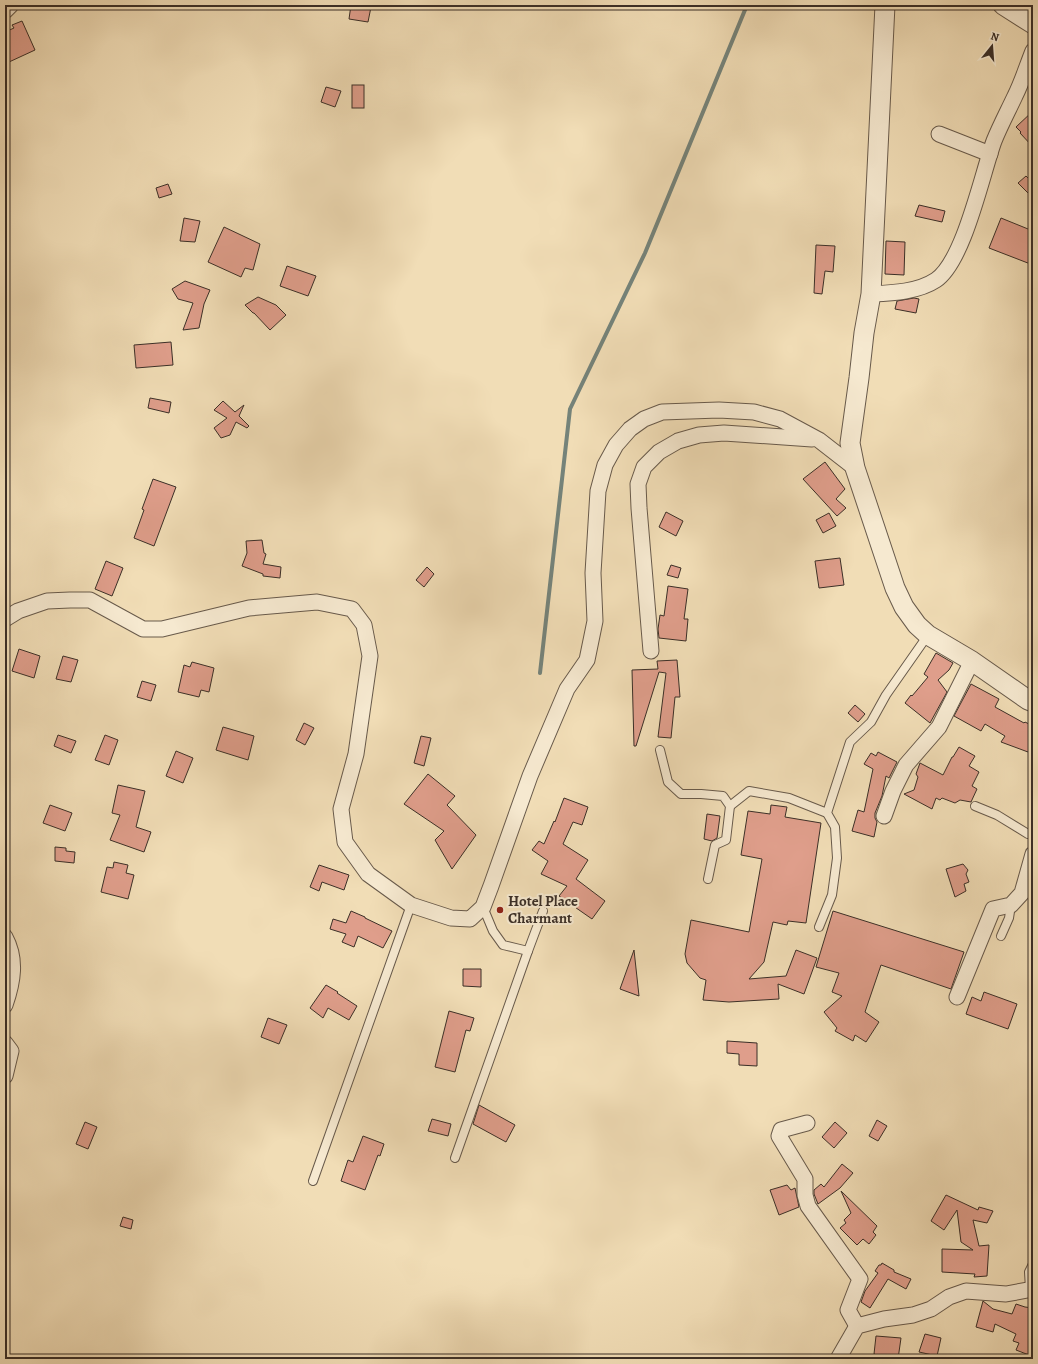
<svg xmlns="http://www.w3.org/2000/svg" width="1038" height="1364" font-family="Alegreya,serif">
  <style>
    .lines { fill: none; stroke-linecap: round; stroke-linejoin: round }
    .stream { stroke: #75837a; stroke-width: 4 }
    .building { fill: #df9e8b; stroke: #3b2f27 }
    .service-casing { stroke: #685a4b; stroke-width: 10 }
    .minor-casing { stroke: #685a4b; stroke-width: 17 }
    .tertiary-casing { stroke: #685a4b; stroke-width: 21 }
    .service { stroke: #f6e9d0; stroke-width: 8 }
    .minor { stroke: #f6e9d0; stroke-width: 15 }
    .tertiary { stroke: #f6e9d0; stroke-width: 19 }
    .poi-dot { fill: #8f2418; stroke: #f6e9d0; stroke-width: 1.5 }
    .labels { text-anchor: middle; stroke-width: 4; stroke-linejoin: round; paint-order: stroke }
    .poi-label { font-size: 15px; font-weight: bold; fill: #3b2f27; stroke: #f6e9d0; text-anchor: start }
  </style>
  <rect width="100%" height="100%" fill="#f1ddb6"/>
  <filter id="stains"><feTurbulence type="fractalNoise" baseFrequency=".005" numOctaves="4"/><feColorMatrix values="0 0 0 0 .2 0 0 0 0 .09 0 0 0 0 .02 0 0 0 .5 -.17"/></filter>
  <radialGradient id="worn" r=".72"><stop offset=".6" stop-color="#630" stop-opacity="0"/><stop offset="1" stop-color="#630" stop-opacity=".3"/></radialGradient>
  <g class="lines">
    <path class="stream" d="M540 673 570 409 645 253 747 5"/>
  </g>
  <g class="building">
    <path d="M351 5 371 7 368 22 349 19Z"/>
    <path d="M22 21 35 50 9 62 5 52V32L14 28 12 25Z"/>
    <rect x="352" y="85" width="12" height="23"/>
    <path d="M326 87 341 91 335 107 321 102Z"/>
    <path d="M1033 111V147L1020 133 1021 132 1016 127Z"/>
    <path d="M1026 176 1033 183V198L1018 183Z"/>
    <path d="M168 184 172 194 159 198 156 188Z"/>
    <path d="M919 205 945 211 942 222 915 216Z"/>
    <path d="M184 218 200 221 195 242 180 241Z"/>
    <path d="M1001 218 1033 231V265L989 248Z"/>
    <path d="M224 227 260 244 253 270 245 268 241 277 208 262Z"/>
    <path d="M886 241 905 242 904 275 885 274Z"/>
    <path d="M816 245 835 246 833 272 825 271 822 294 814 293Z"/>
    <path d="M287 266 316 276 308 296 280 286Z"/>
    <path d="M185 281 210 290 204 304 199 328 183 330 193 303 178 299 172 289Z"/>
    <path d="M258 297 276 305 286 315 270 330 254 313H253L245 305Z"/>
    <path d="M914 298 919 299 916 313 895 309 897 301Z"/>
    <path d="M171 342 173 365 136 368 134 345Z"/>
    <path d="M150 398 171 402 169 413 148 408Z"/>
    <path d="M223 401 235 412 244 405 239 416 249 426 247 428 236 422 230 435 221 438 214 428 227 418 214 410Z"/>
    <path d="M825 462 845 489 836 499 846 508 837 516 803 479Z"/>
    <path d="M153 479 176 487 154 546 134 538 144 510 142 509Z"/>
    <path d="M666 512 683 521 676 536 659 527Z"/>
    <path d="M829 513 836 526 823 533 816 520Z"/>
    <path d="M262 540 264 553 266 554 263 564 281 567 280 578 263 576V574L242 566 247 553 246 541Z"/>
    <path d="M840 558 844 585 819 588 815 561Z"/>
    <path d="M106 561 123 568 112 596 95 589Z"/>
    <path d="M671 565 681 568 678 578 667 575Z"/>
    <path d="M427 567 434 574 424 587 416 580Z"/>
    <path d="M668 586 688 589 684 619H688L686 641 659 638 658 629 660 615 664 616Z"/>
    <path d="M19 649 40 656 34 678 12 671Z"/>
    <path d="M936 653 953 663 949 670 938 680 947 692 930 723 905 703 911 695 912 696 928 677 924 674Z"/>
    <path d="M63 656 78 660 71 682 56 679Z"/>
    <path d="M677 660 680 697H675L671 738 658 737 666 673 659 672 636 746H634L632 670 658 669 657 661Z"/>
    <path d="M192 662 214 668 209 692 201 690 199 697 178 692 184 665 190 667Z"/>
    <path d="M142 681 156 685 151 701 137 697Z"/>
    <path d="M971 684 999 699 995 707 1024 723 1025 722 1033 726V743L1028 752 1001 742 1005 736 985 724 981 731 954 716Z"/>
    <path d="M855 705 865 714 858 722 848 713Z"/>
    <path d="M304 723 314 728 305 745 296 740Z"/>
    <path d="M223 727 254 736 248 760 216 750Z"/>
    <path d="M58 735 76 741 71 753 54 746Z"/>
    <path d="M105 735 118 740 109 765 95 760Z"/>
    <path d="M421 736 431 738 424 766 414 763Z"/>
    <path d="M959 747 975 756 969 766 979 772 972 786 977 789 971 802 960 800 955 803 942 798 940 800 936 798 932 809 904 794 914 790 918 777 916 774 920 763 943 775 952 757H953Z"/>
    <path d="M176 751 193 758 183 783 166 776Z"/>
    <path d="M878 752 897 762 889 778 886 776 882 796 875 813V818L877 822 874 837 852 831 858 810 864 812 873 769 864 764 871 753 876 756Z"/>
    <path d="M428 774 455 796 447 805 476 835 452 869 435 840 444 831 404 804Z"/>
    <path d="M118 785 145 791 136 827 151 832 144 852 110 840 120 815 112 813Z"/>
    <path d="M564 798 588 807 582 825 573 822 563 844 588 860 576 879 605 901 592 919 559 896 567 886 541 874 548 861 532 850 539 841 544 844 554 821 555 822Z"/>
    <path d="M50 805 72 813 65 831 43 823Z"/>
    <path d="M771 805 787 807 785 817 821 823 806 923 788 921 787 925 773 922 764 962 749 979 786 976 796 950 817 958 804 994 778 984 779 999 729 1002 703 1000 706 980 700 978 687 963 685 954 691 920 749 932 762 859 741 855 748 811 770 814Z"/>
    <path d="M707 814 720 816 717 838 712 841 704 839Z"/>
    <path d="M55 847 66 848V851L75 852 74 863 55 861Z"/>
    <path d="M114 862 128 865 126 873 134 875 128 899 101 892 107 867 113 868Z"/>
    <path d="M963 864 968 870 966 874 969 882 964 884 966 891 955 897 946 869Z"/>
    <path d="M319 865 349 875 344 890 322 882 319 891 310 887Z"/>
    <path d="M351 911 365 917V918L392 931 383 948 358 936 354 947 342 942 346 934 330 929 333 919 346 923Z"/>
    <path d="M833 911 964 952 951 989 881 965 865 1012 879 1022 866 1042 855 1035 853 1041 835 1031 837 1028 824 1012 842 996 832 992 839 973 816 967Z"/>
    <path d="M634 950 639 996 620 989Z"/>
    <path d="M463 969H481V987L463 986Z"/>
    <path d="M326 985 338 992 337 993 357 1006 349 1020 328 1008 323 1018 310 1008Z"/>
    <path d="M984 992 1017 1004 1008 1029 966 1014 972 997 981 1001Z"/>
    <path d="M449 1011 474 1018 470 1031 466 1030 455 1072 435 1067Z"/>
    <path d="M268 1018 287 1025 279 1044 261 1037Z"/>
    <path d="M727 1041 757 1043V1066L739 1065V1054L727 1053Z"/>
    <path d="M479 1105 515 1125 506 1142 473 1124Z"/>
    <path d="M432 1119 451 1124 448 1136 428 1131Z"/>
    <path d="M877 1120 887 1126 878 1141 869 1136Z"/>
    <path d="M85 1122 97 1127 88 1149 76 1144Z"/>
    <path d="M835 1122 847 1133 834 1148 822 1137Z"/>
    <path d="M363 1136 384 1144 380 1156 378 1155 365 1190 341 1181 348 1160 353 1162Z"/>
    <path d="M842 1164 853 1173 840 1188 818 1204 814 1194V1190L821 1184 824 1187Z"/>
    <path d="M787 1185 791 1190 795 1188 799 1207 779 1215 770 1190Z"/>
    <path d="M841 1191 877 1226 873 1232 876 1235 869 1244 863 1239 857 1245 840 1228 846 1223 844 1220 851 1213Z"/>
    <path d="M946 1195 978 1210 979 1207 993 1211 987 1223 973 1220 979 1246 989 1245 987 1276 974 1277 975 1274 942 1272V1249L973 1250 961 1242 957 1210 944 1230 931 1221Z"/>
    <path d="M123 1217 133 1220 131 1229 120 1226Z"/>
    <path d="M882 1263 894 1270V1272L911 1279 906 1289 888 1279 870 1308 861 1302 865 1291 878 1273 875 1271 879 1265H881Z"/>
    <path d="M983 1301 993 1309 1012 1314 1016 1304 1025 1307 1033 1308V1345L1029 1355 1016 1350 1019 1343 1013 1341 1016 1334 995 1324 993 1332 976 1327Z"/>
    <path d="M925 1334 941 1338 937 1356 919 1352Z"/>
    <path d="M876 1336 901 1338 898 1359H874L875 1354H874Z"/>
  </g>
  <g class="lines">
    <defs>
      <g id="service">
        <path d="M660 750 668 782 681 794H701L723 796 730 806 726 840 715 845 708 879"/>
        <path d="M730 806 749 791 789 798 827 813"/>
        <path d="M975 806 997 815 1028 834H1033"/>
        <path d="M819 927 832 895 837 858 835 827 827 813 850 742 871 722 886 695 928 635"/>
        <path d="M1001 936 1009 918 1011 905"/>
        <path d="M528 951 543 911"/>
        <path d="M455 1158 528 951 503 945 493 931 483 907"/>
        <path d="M313 1181 411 905"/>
        <path d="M1030 1289 1029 1272 1033 1264"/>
      </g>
      <g id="minor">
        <path d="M5 11 11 5"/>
        <path d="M939 134 990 154"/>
        <path d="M871 294C892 293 918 292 936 280 964 261 982 174 994 141 1000 126 1008 111 1015 96 1022 82 1027 66 1033 51"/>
        <path d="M5 619 18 611 47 601 70 600H90L143 629H162L249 608 317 602 352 609 364 625 370 656 356 754 341 809 345 842 368 874 411 905 451 918 470 919 483 907 491 886 530 776 567 689 587 660 595 621 593 573 598 491 605 465 616 445 630 429 644 419 662 412 719 410 754 412 780 419 819 440 855 468"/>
        <path d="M651 651 639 508 638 484 644 467 659 452 678 441 699 435 724 433 812 439"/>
        <path d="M884 816 893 791 906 765 939 727 972 661"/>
        <path d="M5 937C17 959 13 982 5 1005"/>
        <path d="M957 997 993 909 1011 905 1022 893 1033 854"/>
        <path d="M5 1043 11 1051 5 1076"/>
        <path d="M807 1123 781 1130 779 1136 805 1179V1195L808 1206 860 1279 848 1310 857 1326"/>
        <path d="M838 1359 857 1326 884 1319 913 1315 931 1309 949 1297 966 1291 1006 1294 1033 1289"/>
      </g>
      <g id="tertiary">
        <path d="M885 5 871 294 864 333 859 378 850 443 855 468 895 588 904 607 917 625 928 635 972 661 1028 700 1033 702"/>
        <path d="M1003 5 1033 24"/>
      </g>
    </defs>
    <use href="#service" class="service-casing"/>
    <use href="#minor" class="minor-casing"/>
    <use href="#tertiary" class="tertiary-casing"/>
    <use href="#service" class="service"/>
    <use href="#minor" class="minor"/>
    <use href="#tertiary" class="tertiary"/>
  </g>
  <circle class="poi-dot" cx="500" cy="910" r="4"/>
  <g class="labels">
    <g class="poi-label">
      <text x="508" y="906">Hotel Place<tspan x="508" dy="17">Charmant</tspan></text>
    </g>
  </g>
  <rect width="1038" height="1364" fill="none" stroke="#f1ddb6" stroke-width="20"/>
  <rect x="6" y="6" width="1026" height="1352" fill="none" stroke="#3b2f27" stroke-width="2"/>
  <rect x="10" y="10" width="1018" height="1344" fill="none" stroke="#3b2f27"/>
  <g transform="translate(992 46) rotate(17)" stroke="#f6e9d0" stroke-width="3" paint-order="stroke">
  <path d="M0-3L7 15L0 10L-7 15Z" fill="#3b2f27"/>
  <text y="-6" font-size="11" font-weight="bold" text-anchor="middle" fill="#3b2f27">N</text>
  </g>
  <rect width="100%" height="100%" filter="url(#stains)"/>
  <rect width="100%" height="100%" fill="url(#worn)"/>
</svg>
